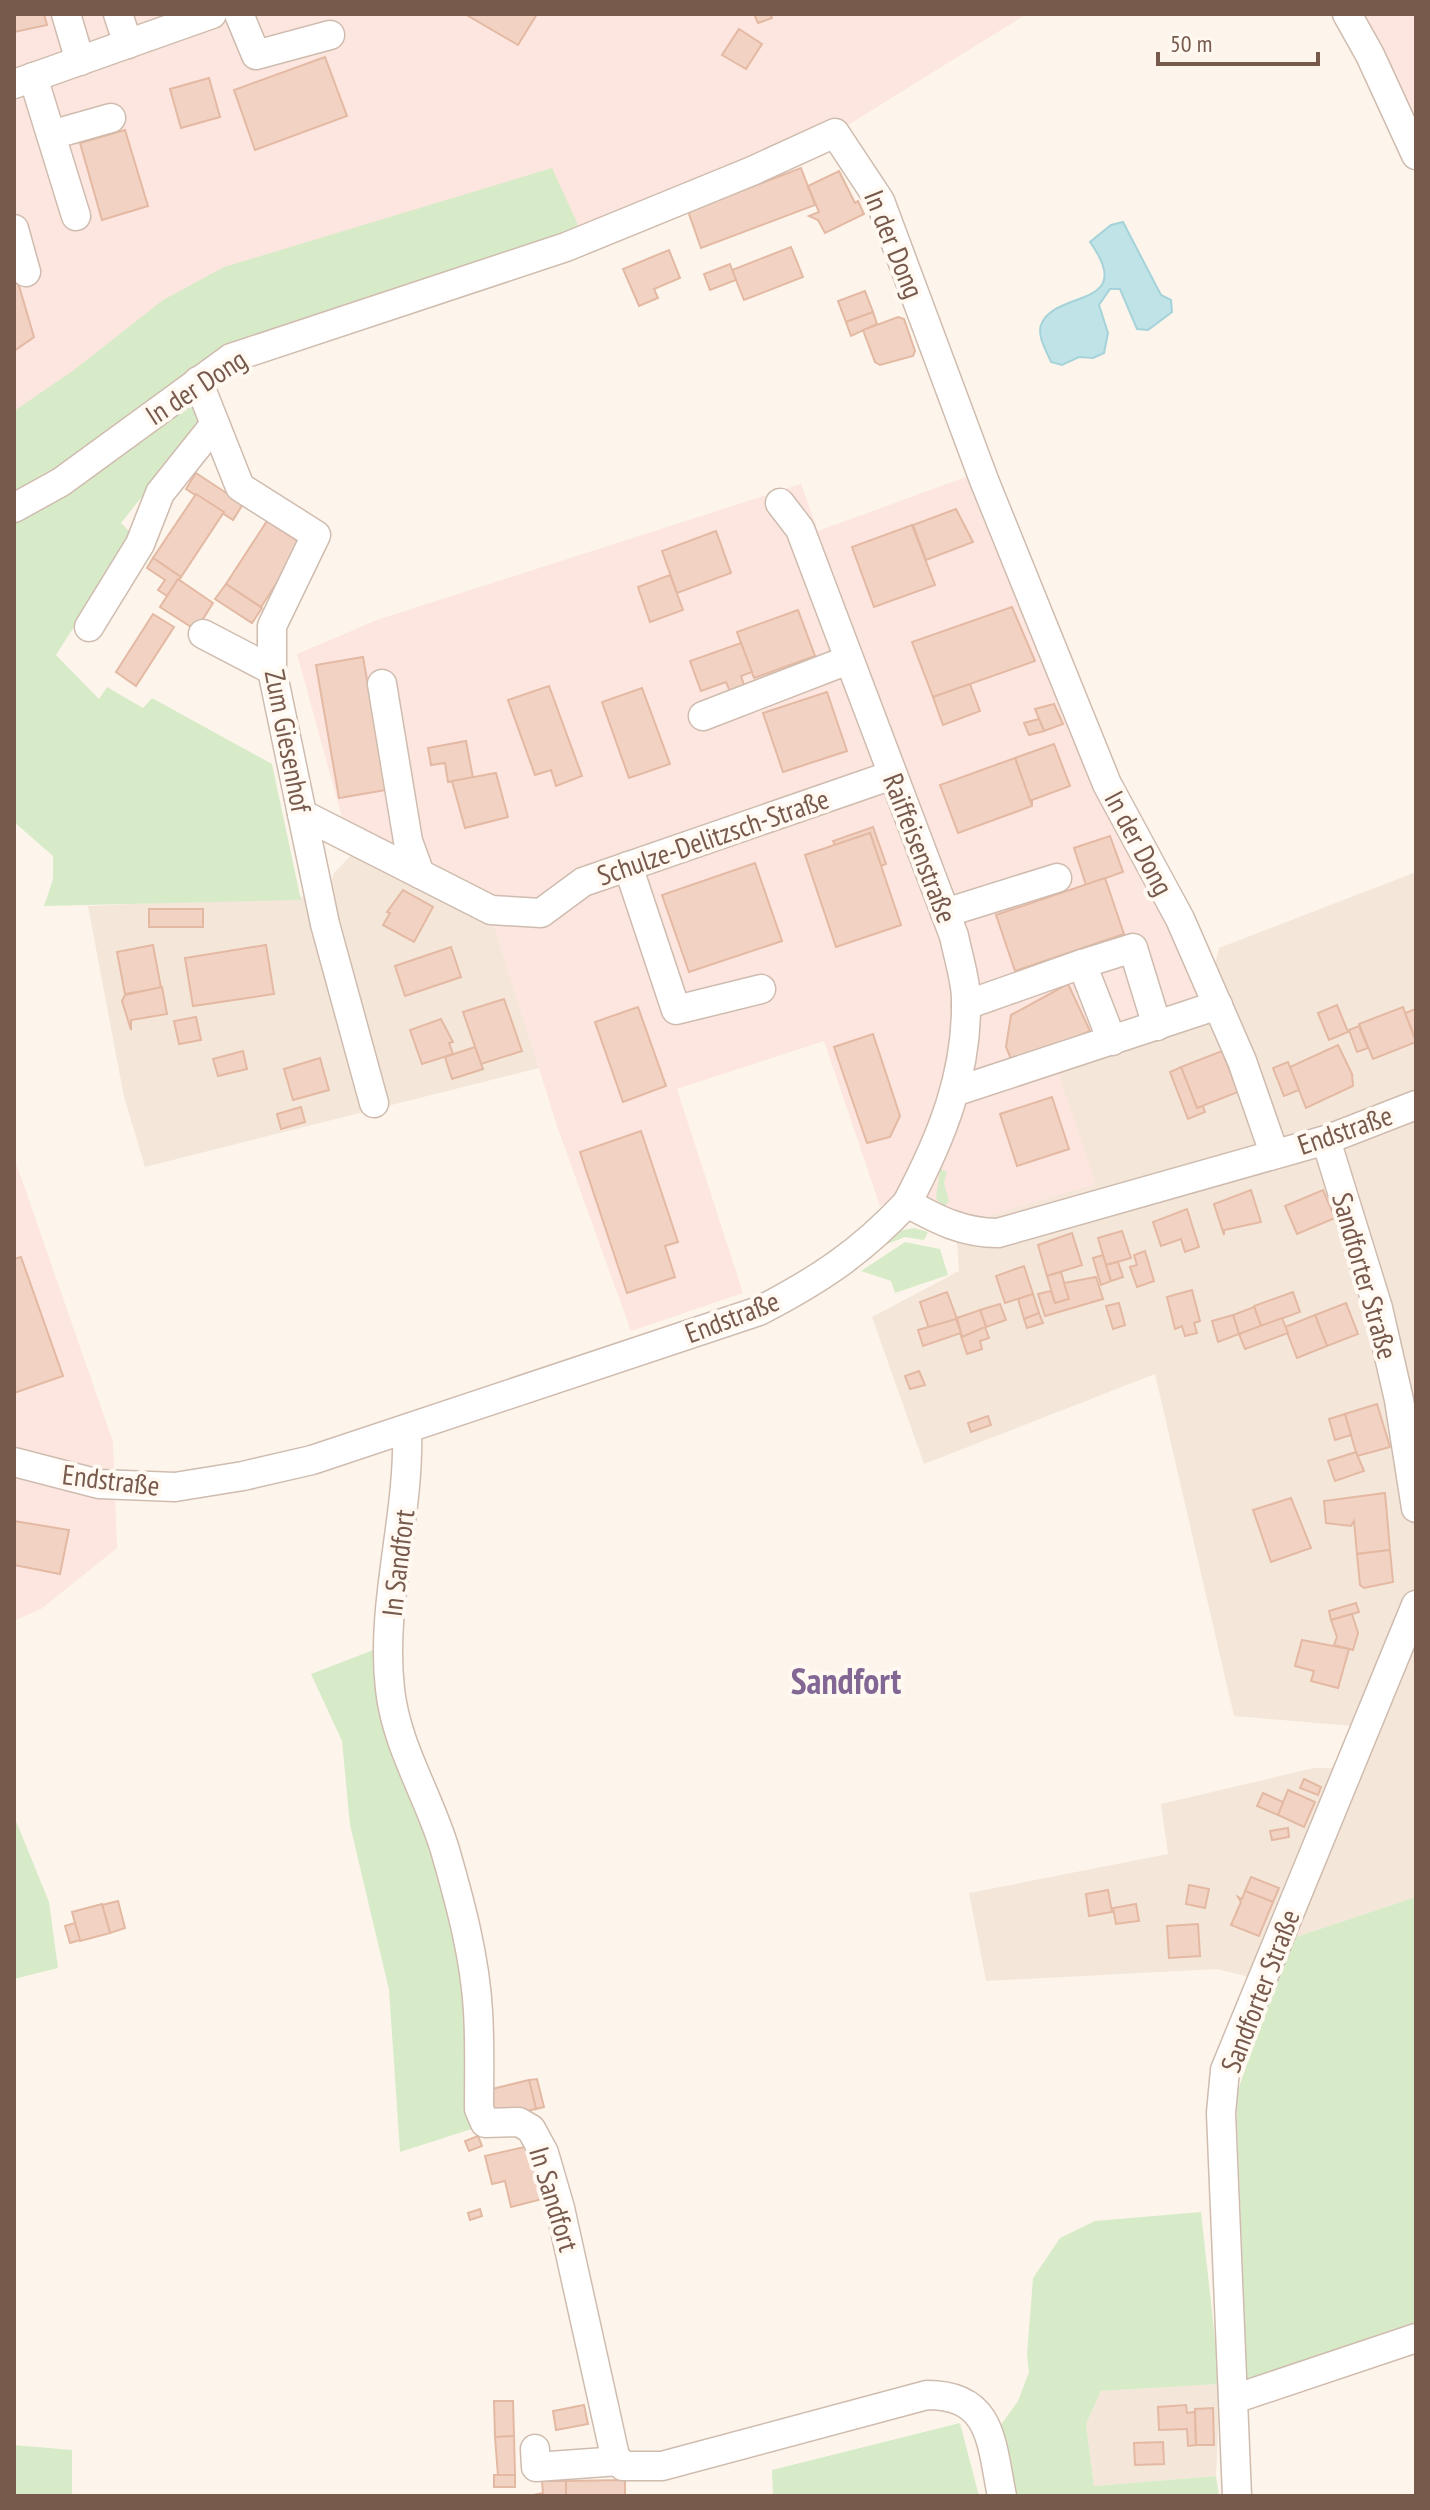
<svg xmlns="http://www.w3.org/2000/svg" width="1430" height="2510" font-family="'PT Sans Narrow',sans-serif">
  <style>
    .residential { fill: #f4e6d9 }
    .commercial { fill: #fce6df }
    .green { fill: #d8ebc9 }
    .water { fill: #bfe3e7; stroke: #a5d3d9; stroke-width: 2 }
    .building { fill: #f2d3c3; stroke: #e4b9a3; stroke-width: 2 }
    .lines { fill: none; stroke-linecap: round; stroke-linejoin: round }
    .minor-casing { stroke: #cfbcaf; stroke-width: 31 }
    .minor { stroke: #fff; stroke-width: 28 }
    .labels { text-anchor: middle; stroke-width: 8; stroke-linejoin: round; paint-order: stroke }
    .street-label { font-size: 28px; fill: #785a4d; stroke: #fff9f2 }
    .district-label { font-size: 36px; font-weight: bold; fill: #826693; stroke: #fff9f2 }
  </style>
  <rect width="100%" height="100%" fill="#fdf5eb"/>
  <g class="residential">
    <path d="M352 854 374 858 494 926 539 1068 145 1167 124 1097 88 906 300 897 328 892 334 873Z"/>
    <path d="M1416 872V1897L1290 1939 1262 1980 1217 1969 986 1981 969 1893 1168 1854 1161 1804 1314 1768H1340L1352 1726 1234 1716 1155 1374 924 1464 872 1317 959 1271 955 1216 1056 1066 1203 1011 1219 948Z"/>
    <path d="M1220 2384 1216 2476 1094 2486 1086 2424 1101 2391Z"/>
  </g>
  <g class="commercial">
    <path d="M14 14H1027L835 133 286 337 14 502Z"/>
    <path d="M1347 14H1416V155Z"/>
    <path d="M974 474 1204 1011 1056 1066 1096 1184 982 1218 955 1216 914 1192 880 1206 824 1041 677 1089 743 1293 631 1331 558 1129 494 926 374 858 352 854 297 654 377 620 801 484 818 531Z"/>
    <path d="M14 1157 113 1442 117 1548 41 1609 14 1621Z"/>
  </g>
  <g class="green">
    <path d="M552 168 580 229 287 323 227 348 14 497V411L74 370 163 300 224 267Z"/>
    <path d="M191 400 199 425 121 523 133 535 56 655 99 699 107 687 143 708 152 698 272 764 301 900 44 906 53 879V856L14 822V518Z"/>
    <path d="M940 1169 947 1172 944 1183 949 1201 943 1207 936 1198Z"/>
    <path d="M914 1228 928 1232 924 1240 905 1237 882 1246 899 1231Z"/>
    <path d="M905 1242 940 1249 948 1275 895 1293 891 1281 861 1271Z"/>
    <path d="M381 1647 462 1945 478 2127 400 2152 389 1990 350 1825 342 1741 311 1674Z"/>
    <path d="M14 1816 49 1902 58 1968 14 1979Z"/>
    <path d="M1416 1897V2333L1247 2383 1236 2096 1290 1939Z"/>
    <path d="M1201 2212 1220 2384 1101 2391 1086 2424 1094 2486 1216 2476 1219 2496H1016L1000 2426 1018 2401 1029 2372 1027 2355 1033 2278 1060 2238 1095 2221Z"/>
    <path d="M960 2423 979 2496H773L772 2470Z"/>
    <path d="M14 2445 72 2450V2496H14Z"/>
  </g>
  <path class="water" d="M1123 222 1161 295 1171 300 1172 312 1148 330 1137 329 1120 289H1110L1099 305 1108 333 1104 353 1093 358 1079 357 1062 365 1051 362C1047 352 1037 336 1041 325 1054 289 1138 309 1090 242L1111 225Z"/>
  <g class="building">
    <path d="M14 14H44L47 25 14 32Z"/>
    <path d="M465 14H537L518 45Z"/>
    <path d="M754 14H770L772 18 758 23Z"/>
    <path d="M739 29 762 44 746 69 722 55Z"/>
    <path d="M325 57 347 116 255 150 234 90Z"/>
    <path d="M209 78 220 117 181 128 170 89Z"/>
    <path d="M125 130 148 206 102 220 80 143Z"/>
    <path d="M801 168 815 205 701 248 688 211Z"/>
    <path d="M839 171 855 203 858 201 864 214 825 233 818 220 809 216 819 212 808 186Z"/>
    <path d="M791 247 803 277 744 300 732 270Z"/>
    <path d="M669 250 680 278 654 289 658 298 639 306 623 269Z"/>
    <path d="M730 264 736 280 710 290 704 274Z"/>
    <path d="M14 269 34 337 14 351Z"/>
    <path d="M865 291 873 312 846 322 838 301Z"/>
    <path d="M873 312 877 324 851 336 846 322Z"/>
    <path d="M898 317 904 319 915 351 913 356 880 365 875 362 863 330Z"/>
    <path d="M196 473 243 504 233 520 186 489Z"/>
    <path d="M196 494 224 512 181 577 153 558Z"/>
    <path d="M956 509 973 542 926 560 913 525Z"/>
    <path d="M267 521 302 544 261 607 226 584Z"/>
    <path d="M912 525 935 585 874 607 852 547Z"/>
    <path d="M716 531 731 573 677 593 662 551Z"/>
    <path d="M153 558 181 577 167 596 158 590 165 580 147 568Z"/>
    <path d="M670 575 683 610 650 622 638 587Z"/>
    <path d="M178 579 213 603 196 630 160 607Z"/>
    <path d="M226 584 262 608 252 623 215 599Z"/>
    <path d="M1012 607 1035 661 933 697 912 642Z"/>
    <path d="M798 610 815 656 754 678 737 632Z"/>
    <path d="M153 614 174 627 136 686 116 672Z"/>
    <path d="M741 643 752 672 741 676 745 688 731 694 726 682 701 691 690 661Z"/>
    <path d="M363 657 386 790 339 798 316 665Z"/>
    <path d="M970 684 980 711 943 725 933 697Z"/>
    <path d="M549 686 582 776 556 786 551 770 535 775 508 700Z"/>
    <path d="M642 688 670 764 629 778 602 702Z"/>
    <path d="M827 692 847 751 783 772 763 713Z"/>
    <path d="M1054 704 1063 724 1044 731 1035 709Z"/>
    <path d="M1039 719 1044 731 1029 735 1024 723Z"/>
    <path d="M466 741 473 778 448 782 445 763 431 765 428 748Z"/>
    <path d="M1054 744 1070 786 1032 800V806L1015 758Z"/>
    <path d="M1015 758 1032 806 958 833 940 785Z"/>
    <path d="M496 773 508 817 465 828 452 781Z"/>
    <path d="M873 827 886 864 881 866 870 833 835 845 833 841Z"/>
    <path d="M870 833 901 925 836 947 805 855Z"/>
    <path d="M1110 836 1123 872 1086 885 1074 848Z"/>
    <path d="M755 863 782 941 689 972 662 895Z"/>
    <path d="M1105 878 1124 934 1015 971 996 915Z"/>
    <path d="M403 890 433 907 414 942 383 925 390 913 387 912Z"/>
    <rect x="149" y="909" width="54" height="18"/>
    <path d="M153 945 161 988 125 994 117 952Z"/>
    <path d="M266 945 274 994 193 1006 185 958Z"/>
    <path d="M451 947 461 977 405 996 395 966Z"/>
    <path d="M1068 984 1090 1031 1013 1064 1006 1047 1011 1015Z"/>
    <path d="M162 987 167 1014 131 1020V1030L122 1001 125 995Z"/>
    <path d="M504 999 522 1051 481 1064 463 1012Z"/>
    <path d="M1337 1005 1348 1032 1329 1040 1318 1013Z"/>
    <path d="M638 1007 666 1086 623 1102 595 1022Z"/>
    <path d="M1403 1007 1416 1042 1373 1059 1359 1024Z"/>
    <path d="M1416 1009V1034L1414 1035 1405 1013Z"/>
    <path d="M196 1017 201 1040 179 1044 174 1021Z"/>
    <path d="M441 1019 453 1042 449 1043 453 1054 422 1064 410 1030Z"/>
    <path d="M1359 1026 1368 1048 1357 1052 1349 1030Z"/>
    <path d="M873 1034 900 1116 890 1137 867 1143 834 1047Z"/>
    <path d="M1338 1045 1352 1074 1353 1086 1306 1108 1290 1067Z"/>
    <path d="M475 1047 483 1069 452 1079 445 1057Z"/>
    <path d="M243 1051 247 1069 218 1076 213 1059Z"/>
    <path d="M1222 1051 1238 1092 1197 1108 1181 1067Z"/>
    <path d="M320 1058 329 1090 293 1100 284 1069Z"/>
    <path d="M1288 1062 1299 1090 1284 1096 1273 1068Z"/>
    <path d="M1181 1067 1197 1108 1203 1106 1205 1112 1188 1119 1170 1072Z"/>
    <path d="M1052 1097 1069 1149 1017 1166 1000 1114Z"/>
    <path d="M301 1107 305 1122 281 1129 277 1114Z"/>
    <path d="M641 1131 678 1242 665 1246 675 1277 627 1293 580 1152Z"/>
    <path d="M1251 1190 1261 1222 1224 1230V1235L1214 1204Z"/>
    <path d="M1323 1190 1335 1218 1297 1234 1285 1206Z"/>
    <path d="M1187 1209 1199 1247 1185 1252 1181 1239 1161 1246 1153 1222Z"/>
    <path d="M1122 1231 1131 1258 1106 1265 1098 1238Z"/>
    <path d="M1072 1233 1082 1265 1047 1276 1038 1245Z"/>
    <path d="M1145 1251 1154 1281 1137 1287 1130 1267 1137 1265 1134 1255Z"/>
    <path d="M1103 1255 1111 1281 1101 1285 1093 1258Z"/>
    <path d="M21 1257 63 1376 14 1393V1259Z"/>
    <path d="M1118 1262 1123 1277 1111 1281 1106 1265Z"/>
    <path d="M1024 1266 1033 1294 1005 1303 996 1276Z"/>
    <path d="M1061 1272 1069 1299 1055 1303 1047 1276Z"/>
    <path d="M1096 1277 1103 1299 1045 1316 1038 1294 1051 1291 1055 1303 1069 1299 1064 1283Z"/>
    <path d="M1192 1290 1200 1321 1194 1323 1197 1333 1185 1336 1182 1326 1175 1329 1167 1297Z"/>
    <path d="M947 1292 957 1319 929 1329 920 1302Z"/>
    <path d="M1293 1292 1300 1312 1261 1326 1254 1306Z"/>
    <path d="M1033 1294 1039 1313 1024 1319 1018 1299Z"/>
    <path d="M1119 1303 1125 1325 1113 1329 1106 1306Z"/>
    <path d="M1346 1303 1358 1334 1327 1346 1315 1315Z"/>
    <path d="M1000 1304 1006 1320 986 1327 980 1310Z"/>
    <path d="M1254 1307 1261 1326 1239 1334 1233 1315Z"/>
    <path d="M980 1310 986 1327 962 1337 957 1318Z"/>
    <path d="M1039 1313 1043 1323 1027 1328 1024 1319Z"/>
    <path d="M1233 1315 1239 1334 1218 1342 1212 1321Z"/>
    <path d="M1315 1315 1327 1346 1297 1358 1285 1327Z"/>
    <path d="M1282 1318 1288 1333 1245 1349 1239 1334Z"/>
    <path d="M956 1319 961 1333 923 1346 918 1330Z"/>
    <path d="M985 1327 989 1338 980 1341 982 1349 967 1354 960 1333 962 1337Z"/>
    <path d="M919 1371 925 1385 910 1389 905 1376Z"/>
    <path d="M1377 1404 1390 1447 1357 1456 1345 1414Z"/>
    <path d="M1345 1414 1351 1435 1335 1440 1329 1419Z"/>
    <path d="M988 1416 991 1425 971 1432 968 1423Z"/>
    <path d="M1356 1452 1364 1471 1335 1481 1328 1461Z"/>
    <path d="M1385 1493 1390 1550 1357 1554 1354 1521 1351 1526 1326 1523 1324 1501Z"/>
    <path d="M1291 1498 1311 1548 1271 1562 1253 1510Z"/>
    <path d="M14 1521 69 1530 60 1574 14 1565Z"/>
    <path d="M1390 1550 1393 1582 1364 1588 1360 1585 1357 1554Z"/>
    <path d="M1356 1603 1359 1612 1331 1620 1329 1611Z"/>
    <path d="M1352 1614 1358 1633 1353 1650 1334 1645 1337 1637 1331 1620Z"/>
    <path d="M1302 1640 1349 1649 1338 1688 1311 1681 1314 1671 1295 1666Z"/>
    <path d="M1304 1779 1321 1787 1318 1795 1300 1788Z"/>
    <path d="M1288 1790 1315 1802 1304 1827 1278 1815Z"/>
    <path d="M1263 1793 1283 1802 1278 1815 1257 1806Z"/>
    <path d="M1288 1828 1289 1837 1272 1840 1270 1831Z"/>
    <path d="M1251 1877 1279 1888 1273 1902 1245 1891Z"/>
    <path d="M1189 1885 1209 1889 1205 1908 1186 1904Z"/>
    <path d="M1108 1890 1112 1912 1089 1916 1086 1894Z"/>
    <path d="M1245 1891 1273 1902 1259 1936 1231 1925 1241 1902 1238 1897 1242 1899Z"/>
    <path d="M118 1901 125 1928 110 1933 102 1905Z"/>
    <path d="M102 1904 110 1933 80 1941 72 1912Z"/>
    <path d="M1136 1904 1139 1921 1116 1924 1113 1908Z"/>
    <path d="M75 1923 80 1940 70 1943 65 1926Z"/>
    <path d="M1198 1924 1200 1956 1169 1958 1167 1926Z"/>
    <path d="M537 2079 544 2107 536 2109 529 2080Z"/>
    <path d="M529 2080 536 2109 495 2118 488 2090Z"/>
    <path d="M478 2136 482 2146 469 2151 465 2141Z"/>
    <path d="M529 2146 542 2199 511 2207 505 2181 492 2184 485 2156Z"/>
    <path d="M480 2209 482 2216 470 2220 468 2213Z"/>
    <path d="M494 2401H513L514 2436 495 2437Z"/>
    <path d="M584 2405 588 2424 556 2430 553 2411Z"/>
    <path d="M1186 2405 1187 2413 1195 2412 1196 2445 1188 2446 1187 2429 1159 2430 1158 2407Z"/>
    <path d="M1213 2408 1214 2445H1196L1195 2409Z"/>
    <path d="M514 2436 515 2475 498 2476 495 2437Z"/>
    <path d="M1163 2442 1164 2464 1135 2465 1134 2443Z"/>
    <rect x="494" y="2475" width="21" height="12"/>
    <path d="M625 2480V2496H566V2481Z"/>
    <path d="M542 2481H566V2496H529L543 2493Z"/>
  </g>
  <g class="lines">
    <defs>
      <g id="minor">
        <path d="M66 14 80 61"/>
        <path d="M118 14 128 44"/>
        <path d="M239 14 256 55 330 35"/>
        <path d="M1347 14 1370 55 1416 155"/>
        <path d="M33 77 76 216"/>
        <path d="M14 84 212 14"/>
        <path d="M51 135 111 118"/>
        <path d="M14 229 26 272"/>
        <path d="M198 381 240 487 316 535 272 626V670L325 924 374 1103"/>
        <path d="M780 503 800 529 954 936C958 956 965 977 966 997 968 1073 942 1137 907 1203"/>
        <path d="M14 508 61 482 231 358 566 247 752 171 835 133 880 201 984 480 1107 784 1180 919 1242 1061 1274 1153"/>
        <path d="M89 627 140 544 160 493 215 424"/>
        <path d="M203 634 272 670"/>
        <path d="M382 684 408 841 420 874"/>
        <path d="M703 716 848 660"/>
        <path d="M302 814 491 910 541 913 583 882 892 775"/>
        <path d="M628 866 676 1010 761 989"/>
        <path d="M945 913 1057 878"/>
        <path d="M1082 964 1133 948 1157 1026"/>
        <path d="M966 1005 1082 964 1112 1041"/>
        <path d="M957 1091 1218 1005"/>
        <path d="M1326 1140 1378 1308 1399 1400 1416 1508"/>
        <path d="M407 1429C410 1516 380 1603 390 1689 396 1746 429 1796 445 1850 460 1902 475 1957 478 2011 480 2043 479 2076 479 2109L485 2123 519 2122 531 2129 544 2153 560 2208 615 2456 623 2466H662L927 2395C993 2395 991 2443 1002 2496"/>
        <path d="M14 1462 99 1484 175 1487 243 1476 312 1460 759 1311C819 1280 860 1253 907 1203 938 1220 963 1233 998 1233L1326 1140 1416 1105"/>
        <path d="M1234 2399 1416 2338"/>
        <path d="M535 2449 536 2467 619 2461"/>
        <path d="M1237 2496 1221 2113 1225 2070 1416 1605"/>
      </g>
    </defs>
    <use href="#minor" class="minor-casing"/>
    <use href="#minor" class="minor"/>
  </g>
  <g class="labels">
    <g class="street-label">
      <text transform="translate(894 244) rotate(68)" y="10">In der Dong</text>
      <text transform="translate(196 387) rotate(-33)" y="10">In der Dong</text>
      <text transform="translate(288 741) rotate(79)" y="10">Zum Giesenhof</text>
      <text transform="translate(713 837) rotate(-19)" y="10">Schulze-Delitzsch-Straße</text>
      <text transform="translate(1139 843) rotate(62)" y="10">In der Dong</text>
      <text transform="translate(920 848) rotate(69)" y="10">Raiffeisenstraße</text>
      <text transform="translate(1345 1130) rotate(-19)" y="10">Endstraße</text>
      <text transform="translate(1365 1276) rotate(74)" y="10">Sandforter Straße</text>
      <text transform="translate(732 1317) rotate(-21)" y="10">Endstraße</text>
      <text transform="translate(111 1480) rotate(7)" y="10">Endstraße</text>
      <text transform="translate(398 1563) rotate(-83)" y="10">In Sandfort</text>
      <text transform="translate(1260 1991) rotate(-69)" y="10">Sandforter Straße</text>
      <text transform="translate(554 2199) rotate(73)" y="10">In Sandfort</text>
    </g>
    <g class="district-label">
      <text x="846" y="1694">Sandfort</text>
    </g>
  </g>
  <rect width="1430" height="2510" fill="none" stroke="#785a4d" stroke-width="32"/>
  <path d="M1158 52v12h160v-12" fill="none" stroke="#785a4d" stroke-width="4"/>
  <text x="1170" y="52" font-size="24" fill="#785a4d" stroke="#fff9f2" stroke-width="6" paint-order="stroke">50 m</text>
</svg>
